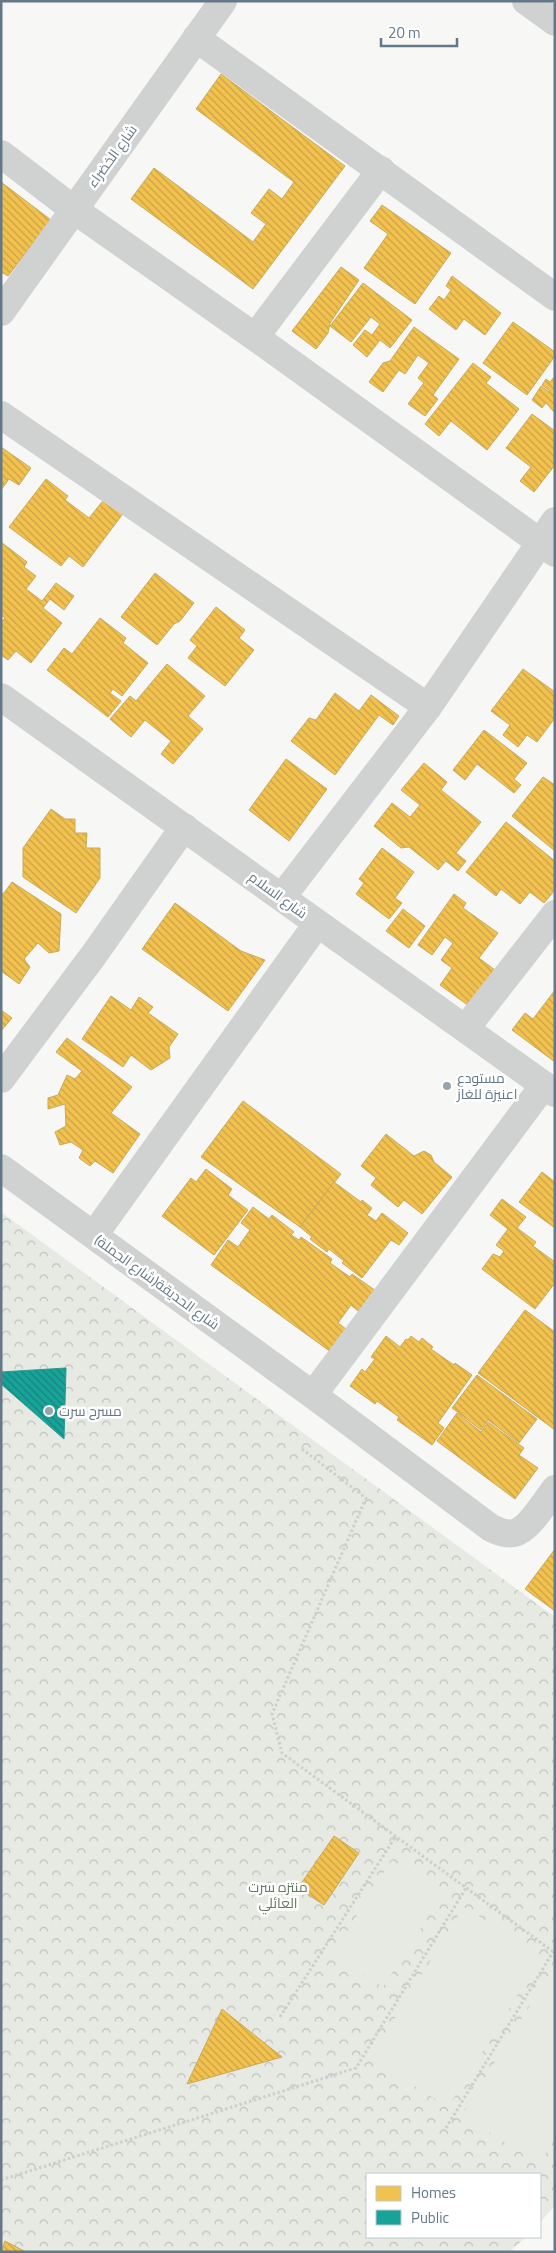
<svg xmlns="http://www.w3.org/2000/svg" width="556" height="2253" font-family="'Titillium Web',Cairo,sans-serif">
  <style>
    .park { fill: url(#park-crowns) }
    .pitch { fill: #e6eae3 }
    .homes { fill: url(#homes-back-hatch); stroke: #c7ab5f }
    .public { fill: url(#public-back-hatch); stroke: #2e9693 }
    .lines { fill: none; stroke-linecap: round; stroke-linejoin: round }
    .path { stroke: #cccecf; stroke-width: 3; stroke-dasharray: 2.5 2.5; stroke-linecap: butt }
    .minor { stroke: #d0d2d2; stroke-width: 28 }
    .poi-dot { fill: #97a4ae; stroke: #fff; stroke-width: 2 }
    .labels { text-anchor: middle; stroke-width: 5; stroke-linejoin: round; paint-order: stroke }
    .street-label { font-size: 14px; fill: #647887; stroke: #fff }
    .poi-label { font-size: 14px; fill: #647887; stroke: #fff; text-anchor: start }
    .park-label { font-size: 14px; fill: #657960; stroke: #fff }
  </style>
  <defs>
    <pattern id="park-crowns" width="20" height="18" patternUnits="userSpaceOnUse" patternTransform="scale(1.25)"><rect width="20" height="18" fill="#e6eae3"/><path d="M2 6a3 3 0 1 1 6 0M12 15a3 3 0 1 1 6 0" fill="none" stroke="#bec2be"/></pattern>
    <pattern id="homes-back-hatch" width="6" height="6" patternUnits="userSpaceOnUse" patternTransform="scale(1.25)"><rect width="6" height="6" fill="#f2c14e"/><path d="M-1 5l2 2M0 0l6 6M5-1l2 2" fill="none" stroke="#c8a246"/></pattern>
    <pattern id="public-back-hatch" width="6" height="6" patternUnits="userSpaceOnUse" patternTransform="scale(1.25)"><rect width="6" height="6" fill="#17a398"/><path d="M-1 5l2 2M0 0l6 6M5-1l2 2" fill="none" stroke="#19837c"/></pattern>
  </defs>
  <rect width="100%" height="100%" fill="#f7f7f5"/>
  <path class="park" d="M1 1212 555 1617V2206L540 2222V2174H367V2237H526L509 2252H1Z"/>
  <g class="pitch">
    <path d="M392 1860 443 1893 383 1987 332 1955Z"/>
    <path d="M464 1907 542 1956 448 2107 370 2058Z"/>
    <path d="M555 1965V2139L539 2164 462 2115Z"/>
  </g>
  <g class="homes">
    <path d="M221 74 345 166 253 289 131 199 154 168 253 242 266 224 251 213 269 189 282 199 294 182 196 109Z"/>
    <path d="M1 182 51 220 8 276 1 272Z"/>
    <path d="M382 205 451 253 415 304 364 268 388 234 370 221Z"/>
    <path d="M341 267 359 280 330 323 328 333 316 349 292 331Z"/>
    <path d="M452 276 501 313 485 335 464 319 456 330 429 309 439 296 444 300 451 290 446 286Z"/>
    <path d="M363 283 412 320 390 348 380 340 367 357 353 345 365 330 372 335 380 324 371 317 351 342 330 326Z"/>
    <path d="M513 322 555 352V356L527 395 483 363Z"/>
    <path d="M414 327 459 359 433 395 438 399 425 416 408 404 424 383 418 378 429 363 418 355 405 374 399 370 383 392 369 382 383 363 390 361Z"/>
    <path d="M473 363 491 377 486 383 519 409 487 450 451 421 439 436 425 424Z"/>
    <path d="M555 376V413L546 403 542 408 532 400 541 386 549 392 550 391 542 385 546 379 550 382Z"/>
    <path d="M532 414 555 431V465L534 492 520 481 531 467 506 448Z"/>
    <path d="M1 447 31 468 19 485 9 479 1 490Z"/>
    <path d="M46 479 68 496 65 500 89 518 106 497 125 511 83 567 69 556 61 566 9 527Z"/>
    <path d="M1 542 27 562 24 567 36 576 26 589 42 601 56 583 74 596 64 610 50 599 43 608 62 623 31 663 16 651 8 660 1 655V622L5 618 1 615Z"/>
    <path d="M155 573 194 603 180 621 174 624 157 645 121 617Z"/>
    <path d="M216 607 245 630 239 638 254 650 225 686 188 658 197 646 190 640Z"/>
    <path d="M100 618 126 638 123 643 148 663 122 696 113 689 110 693 121 701 108 717 47 670 64 648 72 654Z"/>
    <path d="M167 664 205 696 188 716 203 729 173 764 161 754 171 741 145 720 131 737 110 719 130 696 136 701Z"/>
    <path d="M523 669 555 692V718L537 742 527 735 518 747 503 735 510 725 491 711Z"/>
    <path d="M335 693 359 711 371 695 399 716 393 725 379 715 335 775 291 741 309 718 316 720Z"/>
    <path d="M484 730 527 763 514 779 521 785 514 793 477 764 465 780 453 770Z"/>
    <path d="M286 759 327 789 289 841 249 810Z"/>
    <path d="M424 763 447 782 441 790 481 822 456 853 466 861 458 871 446 861 438 870 409 847 401 848 374 826 392 803 410 817 420 805 401 790Z"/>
    <path d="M543 777 555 785V851L512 816Z"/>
    <path d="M51 809 65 819H75V833H87L86 848H100V878L76 913 23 877V848Z"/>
    <path d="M506 822 555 861V890L544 903 530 892 520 904 501 889 496 896 466 872Z"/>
    <path d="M382 848 414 872 395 898 402 903 389 919 356 894 364 883 359 879Z"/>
    <path d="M12 882 61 914 59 951 49 953 38 943 24 959 30 967 19 984 1 971V894L4 893Z"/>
    <path d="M454 894 466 903 463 908 498 933 479 958 495 970 469 1006 440 985 452 968 441 960 453 943 445 937 432 955 418 945Z"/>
    <path d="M175 903 241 951 265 960 228 1011 142 949Z"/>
    <path d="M403 909 425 926 409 948 386 931Z"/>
    <path d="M555 990V1062L512 1030 525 1013 533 1019Z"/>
    <path d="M111 996 131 1010 139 997 153 1007 148 1013 178 1034 169 1047 170 1058 151 1070 131 1055 123 1067 82 1039Z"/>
    <path d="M1 1010 12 1018 1 1031Z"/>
    <path d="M67 1038 132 1087 111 1113 140 1134 113 1173 95 1161 90 1166 79 1158 83 1150 71 1142 60 1145 55 1132 66 1126 65 1104 48 1109V1098L58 1095 67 1075 75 1079 82 1071 56 1052Z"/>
    <path d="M243 1101 341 1174 300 1227 201 1157Z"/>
    <path d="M386 1134 414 1156 424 1151 431 1155 434 1162 452 1177 422 1214 404 1200 398 1207 371 1185 376 1178 361 1166Z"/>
    <path d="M206 1169 232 1189 228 1195 248 1210 214 1255 162 1216 191 1178 196 1182Z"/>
    <path d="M542 1172 555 1182V1228L519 1202Z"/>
    <path d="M334 1182 361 1202 362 1200 372 1208 367 1215 376 1221 382 1213 408 1233 399 1245 391 1240 362 1278 342 1263 344 1261 329 1249 327 1252 310 1239 312 1237 300 1227Z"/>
    <path d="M502 1199 526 1217 517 1228 536 1242 533 1246 555 1262V1283L535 1309 482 1269 493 1254 500 1257 504 1251 496 1245 508 1229 490 1215Z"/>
    <path d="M253 1207 269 1219 272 1215 294 1232 291 1235 299 1240 301 1237 332 1259 330 1263 350 1277 352 1274 379 1293 366 1312 361 1308 358 1311 351 1305 338 1323 346 1329 335 1355 211 1265 228 1240 238 1247 250 1230 241 1223Z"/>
    <path d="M525 1310 555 1332V1430L478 1373Z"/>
    <path d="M386 1336 400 1347 406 1339 408 1340 411 1336 419 1342 422 1338 433 1347 431 1349 454 1365 455 1363 472 1375 438 1423 444 1428 432 1445 397 1420 399 1417 377 1401 375 1404 350 1386 362 1369 365 1372 375 1359 371 1357Z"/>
    <path d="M477 1375 537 1419 519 1443 488 1420 481 1430 452 1408Z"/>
    <path d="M457 1413 481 1432 488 1422 524 1448 519 1455 538 1468 515 1499 437 1441Z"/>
    <path d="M555 1549V1611L525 1589Z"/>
    <path d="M334 1836 359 1853 324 1905 298 1888Z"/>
    <path d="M222 2009 282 2057 187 2084Z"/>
    <path d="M5 2241 26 2252H1Z"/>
  </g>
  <path class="public" d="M66 1368 64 1439 1 1384V1372Z"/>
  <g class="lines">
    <g class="path">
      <path d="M302 1449 366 1498 272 1714 282 1753 555 1953"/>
      <path d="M280 2017 396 1836"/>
      <path d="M446 2128 553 1952"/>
      <path d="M1 2180 356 2068 466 1888"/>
    </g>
    <g class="minor">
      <path d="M526 1 555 22"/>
      <path d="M196 38 555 297"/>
      <path d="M1 154 73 209 255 337 555 553"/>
      <path d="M1 312 223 1"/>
      <path d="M255 337 381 170"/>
      <path d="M1 415 428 707"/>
      <path d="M1 697 555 1093"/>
      <path d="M282 897 428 707 555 521"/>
      <path d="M466 1028 555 914"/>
      <path d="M1 1079 93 956 184 827"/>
      <path d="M1 1168 313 1395 491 1528C498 1531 506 1535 514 1533 529 1530 546 1500 555 1489"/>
      <path d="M94 1235 317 924"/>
      <path d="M313 1395 544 1085"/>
    </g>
  </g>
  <g class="poi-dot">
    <circle cx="447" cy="1086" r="5"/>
    <circle cx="49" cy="1411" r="5"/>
  </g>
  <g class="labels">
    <g class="street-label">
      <text transform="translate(112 156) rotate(-54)" y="5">شارع الخضراء</text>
      <text transform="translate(278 895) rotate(36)" y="5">شارع السلام</text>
      <text transform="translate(157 1282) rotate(36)" y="5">شارع الحديقة(شارع الجملة)</text>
    </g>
    <g class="poi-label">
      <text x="457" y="1083">مستودع<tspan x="457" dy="16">اعنيزة للغاز</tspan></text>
      <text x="59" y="1416">مسرح سرت</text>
    </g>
    <g class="park-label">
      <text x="278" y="1892">منتزه سرت<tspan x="278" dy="16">العائلي</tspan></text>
    </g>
  </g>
  <rect width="556" height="2253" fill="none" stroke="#647887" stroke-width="5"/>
  <rect x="366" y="2173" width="175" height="65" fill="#ffffff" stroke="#c1c9cf"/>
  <rect x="376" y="2186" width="25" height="15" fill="#f2c14e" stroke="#c1c9cf"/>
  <text x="411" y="2198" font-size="15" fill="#647887">Homes</text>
  <rect x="376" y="2210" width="25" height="15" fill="#17a398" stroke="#c1c9cf"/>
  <text x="411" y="2223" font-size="15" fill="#647887">Public</text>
  <path d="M381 38v8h76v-8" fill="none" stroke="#647887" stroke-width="2.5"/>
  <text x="388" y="38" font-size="15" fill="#647887" stroke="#ffffff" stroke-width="4" paint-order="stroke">20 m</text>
</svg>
